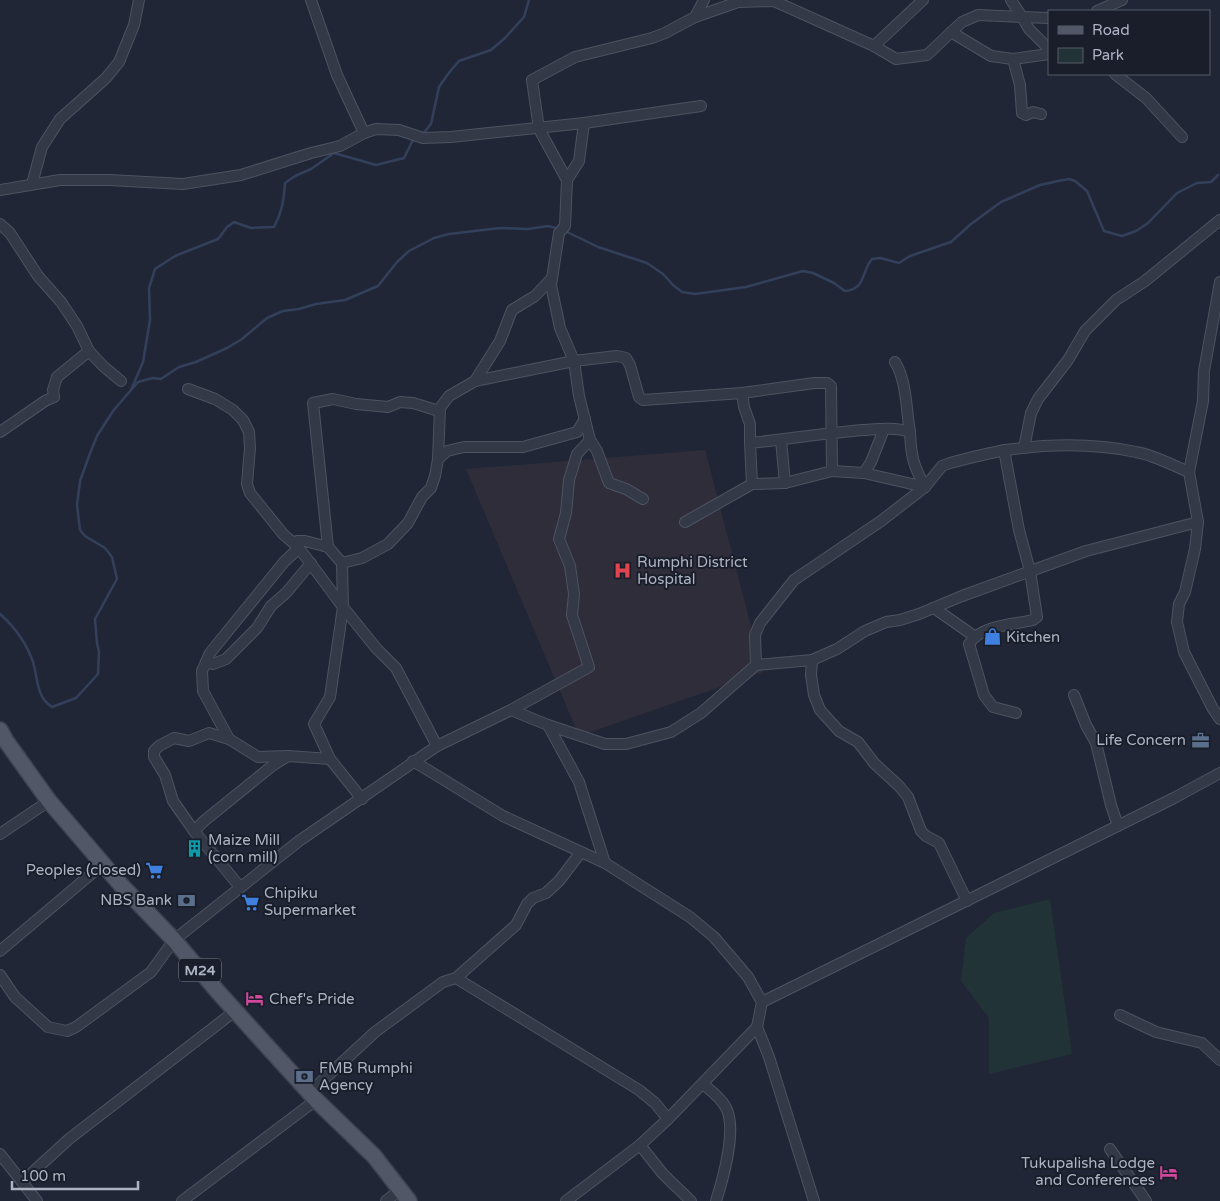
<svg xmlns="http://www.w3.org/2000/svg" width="1220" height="1201" font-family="'Varela Round',sans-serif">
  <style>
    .medical { fill: #302d3a }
    .green { fill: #223337 }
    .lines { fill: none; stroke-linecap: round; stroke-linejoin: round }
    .stream { stroke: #33405c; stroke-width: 2.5 }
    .street-casing { stroke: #4d5361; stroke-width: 12 }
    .primary-casing { stroke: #3c424f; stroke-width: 18 }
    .street { stroke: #333946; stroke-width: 10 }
    .primary { stroke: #515766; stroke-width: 15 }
    .labels { text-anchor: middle; stroke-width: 4; stroke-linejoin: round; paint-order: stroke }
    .shield { fill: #191e2a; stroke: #818695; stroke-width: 1 }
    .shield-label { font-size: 14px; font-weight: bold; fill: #adb3c3 }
    .poi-label { font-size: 15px; fill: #adb3c3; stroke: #191e2a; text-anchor: start }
  </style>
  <rect width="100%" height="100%" fill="#202635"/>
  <path class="medical" d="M705 450 763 672 579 736 466 469Z"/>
  <path class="green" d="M1050 899 1072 1054 989 1074V1018L961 981 966 938 994 913Z"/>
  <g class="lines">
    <g class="stream">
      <path d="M422 135 431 124 439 87 448 74 459 61 491 50 505 38 524 17 529 0"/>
      <path d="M565 231 598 247 647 263 663 274 673 285 682 292 695 294 746 287 803 271 813 273 834 283 845 291C866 289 861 272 872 259L880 258 899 263 910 256 951 242 971 224 1001 202 1040 185 1058 181 1069 179 1075 181 1087 191 1104 231 1122 236 1136 231 1148 223 1177 193 1197 183 1211 182 1218 175"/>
      <path d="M131 390 138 382 153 378 161 379 179 367 196 362 227 348 242 339 267 318 283 311 299 309 316 304 345 300 378 286 397 262 409 251 434 238 449 234 500 228 528 229 548 226 560 229"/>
      <path d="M0 614C16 628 26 642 33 662 38 678 36 697 52 707L76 698 98 674 99 652 97 643 95 619 117 579 112 557 105 548 85 536 80 530 77 505 80 481 89 456 97 436 113 411 131 390 143 362 150 320 149 288 155 269 175 256 218 239 227 227 234 222 251 228 274 227C282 212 284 200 285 183L295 176 311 169 334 153 376 165 404 158 413 140H416"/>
    </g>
    <defs>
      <g id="street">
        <path d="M311 0 337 75 364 133"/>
        <path d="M1011 0 1022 17 1049 18"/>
        <path d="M1097 11 1122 0"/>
        <path d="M695 17 738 2 774 1 874 46 896 59 927 55 962 22 978 15 1022 17 1029 29 1049 49"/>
        <path d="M951 32 991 56 1013 59 1020 85 1022 113 1026 115 1033 112 1041 114"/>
        <path d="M874 46 923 0"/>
        <path d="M1013 59 1049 54"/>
        <path d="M1115 74 1146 98 1182 137"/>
        <path d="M584 123 579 161 567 180 565 226 559 233 551 285 560 328 574 361 579 396 590 440 597 451 609 483 626 489 643 499"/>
        <path d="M567 180 539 129 532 80 575 57 652 38 665 33 695 17 704 0"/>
        <path d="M32 184 42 147 60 119 106 78 119 62 134 25 139 0"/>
        <path d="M0 190 60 180H109L183 184 241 175 311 153 340 146 364 133 376 129 399 130 423 138 451 137 584 123 701 106"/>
        <path d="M0 224 10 233 38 276 61 302 77 326 89 351 103 366 121 381"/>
        <path d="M895 362C907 382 906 409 910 432"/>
        <path d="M475 381 574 361 617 356 626 358 630 365 639 397 643 400 742 393 814 383H827L831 386 832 471"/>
        <path d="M188 389 215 399 233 410 243 420 249 432 250 448 247 484 250 493 283 534 299 548 343 607 376 648 396 668 437 746"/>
        <path d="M742 393 744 407 750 424V443"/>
        <path d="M0 432 45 401 54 397 53 390 57 377 89 351"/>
        <path d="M781 440 785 483"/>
        <path d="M1024 448 1031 413 1038 399 1068 360 1085 331 1116 300 1145 281 1220 220"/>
        <path d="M1004 450 1019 530 1030 571 1037 617 1033 620C1012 625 981 625 969 644L984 695 993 707 1016 713"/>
        <path d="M438 459 447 451 464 447H523L577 432 585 419"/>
        <path d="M1189 472 1203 401 1204 371 1220 282"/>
        <path d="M864 473 871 462 884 429"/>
        <path d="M752 484 785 483 832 471 864 473 925 487"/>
        <path d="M685 522 752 484 750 443C788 439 825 433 863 430 878 429 895 427 910 432 911 456 913 465 925 487"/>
        <path d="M342 563 328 547 313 403 333 399 356 404 388 407 400 402 413 403 439 411"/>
        <path d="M934 608 974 636"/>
        <path d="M812 660 811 675 814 695 820 710 839 731 858 742 874 763 899 786 908 797 921 831 926 836 939 843 967 901"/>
        <path d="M206 662 213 664 226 659 257 628 271 606 286 593 311 563"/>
        <path d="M756 665 812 660 837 649 865 631 886 622 900 620 919 614 962 596 1086 551 1198 522"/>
        <path d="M1074 695 1086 725 1096 743 1111 805 1118 826"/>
        <path d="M511 710 589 667 572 615 574 594 570 566 559 539 566 513 569 480 577 454 590 440"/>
        <path d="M548 725 579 782 605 863 690 917 714 937 748 977 762 1002 757 1027 769 1057 814 1201"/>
        <path d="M288 756 258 757 229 739 203 691 202 671 210 653 284 562 299 548 297 541H305L328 547"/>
        <path d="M413 761 503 816 605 863"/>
        <path d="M362 799 330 759 314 724 330 697 343 607 342 563 362 558 388 544 408 523 422 497 431 488 435 476 438 459 440 408 449 396 475 381 500 341 512 310 535 296 551 279"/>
        <path d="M194 831 173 801 165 775 154 757V751L159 746 174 738 189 741 209 733 229 739"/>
        <path d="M0 834 49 801"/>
        <path d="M240 887 194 831 204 821 272 766 288 756 330 759"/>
        <path d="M0 951 103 864"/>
        <path d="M0 975 15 997 48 1027 67 1031 76 1027 151 972 174 940 299 841 437 746 511 710 548 725 605 744H626L671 732 701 713 756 665 755 635 760 623 794 580 881 521 925 487 942 466 950 463C969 458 988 453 1006 450 1048 444 1094 443 1136 452 1154 455 1172 465 1189 472L1198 522 1195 549 1185 592 1179 604 1177 622 1184 652 1213 709 1220 719"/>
        <path d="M456 978 516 925 527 904 533 898 546 893 559 881 581 852"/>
        <path d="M762 1002 1174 798 1220 773"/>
        <path d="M1120 1015 1156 1032 1202 1043 1220 1060"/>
        <path d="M703 1084C710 1090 720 1097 725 1106 738 1126 723 1179 716 1201"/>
        <path d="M309 1093 375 1032 443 982 456 978 639 1090 655 1103 668 1119"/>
        <path d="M640 1145 663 1174 691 1201"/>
        <path d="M1110 1149 1146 1201"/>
        <path d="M0 1154 37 1201"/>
        <path d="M22 1182 69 1139 235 1011"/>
        <path d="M182 1201 316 1100"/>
        <path d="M386 1201 401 1189"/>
        <path d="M566 1201 640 1145 668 1119 757 1027"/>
      </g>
      <path id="primary" d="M0 730 6 741 49 801 121 885 174 940 219 993 316 1100 374 1156 409 1201"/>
    </defs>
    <use href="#street" class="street-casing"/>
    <use href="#primary" class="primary-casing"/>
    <use href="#street" class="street"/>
    <use href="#primary" class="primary"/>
  </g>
  <defs>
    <symbol id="hospital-bare" viewBox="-9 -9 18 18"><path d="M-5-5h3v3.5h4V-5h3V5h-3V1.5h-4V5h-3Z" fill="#e0444e" stroke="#191e2a" stroke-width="2.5" paint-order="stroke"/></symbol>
    <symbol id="shop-bare" viewBox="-9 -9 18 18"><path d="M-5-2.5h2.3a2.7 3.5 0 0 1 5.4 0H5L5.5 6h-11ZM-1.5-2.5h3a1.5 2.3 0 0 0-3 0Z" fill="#3f7fe0" stroke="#191e2a" stroke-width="2.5" paint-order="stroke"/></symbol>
    <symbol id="office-bare" viewBox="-9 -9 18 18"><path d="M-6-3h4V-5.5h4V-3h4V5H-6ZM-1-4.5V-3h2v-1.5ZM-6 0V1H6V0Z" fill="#5c6f8a" stroke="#191e2a" stroke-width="2.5" paint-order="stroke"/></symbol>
    <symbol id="building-bare" viewBox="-9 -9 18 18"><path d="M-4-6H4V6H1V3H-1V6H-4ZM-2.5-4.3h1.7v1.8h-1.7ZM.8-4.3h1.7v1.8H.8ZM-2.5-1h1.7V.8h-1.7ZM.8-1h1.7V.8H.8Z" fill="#0f9aa8" stroke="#191e2a" stroke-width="2.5" paint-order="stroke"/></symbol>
    <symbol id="supermarket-bare" viewBox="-9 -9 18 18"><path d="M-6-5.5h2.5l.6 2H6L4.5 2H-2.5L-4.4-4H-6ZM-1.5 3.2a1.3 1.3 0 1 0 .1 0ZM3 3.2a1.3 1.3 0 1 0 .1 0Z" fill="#3f7fe0" stroke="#191e2a" stroke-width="2.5" paint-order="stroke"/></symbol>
    <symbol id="bank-bare" viewBox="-9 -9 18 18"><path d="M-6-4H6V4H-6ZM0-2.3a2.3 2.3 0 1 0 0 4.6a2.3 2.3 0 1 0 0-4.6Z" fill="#5c6f8a" stroke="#191e2a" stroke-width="2.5" paint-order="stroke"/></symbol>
    <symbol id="hotel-bare" viewBox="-9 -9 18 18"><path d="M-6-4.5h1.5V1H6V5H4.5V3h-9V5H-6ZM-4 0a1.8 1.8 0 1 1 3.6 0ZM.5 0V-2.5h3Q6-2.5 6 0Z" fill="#d1479c" stroke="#191e2a" stroke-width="2.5" paint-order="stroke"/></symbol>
  </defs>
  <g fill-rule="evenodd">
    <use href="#hospital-bare" x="610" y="558" width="25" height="25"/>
    <use href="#shop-bare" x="980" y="624" width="25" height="25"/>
    <use href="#office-bare" x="1188" y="728" width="25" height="25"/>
    <use href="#building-bare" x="182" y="836" width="25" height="25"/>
    <use href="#supermarket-bare" x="142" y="858" width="25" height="25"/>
    <use href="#bank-bare" x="174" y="888" width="25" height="25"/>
    <use href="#supermarket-bare" x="238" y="890" width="25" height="25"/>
    <use href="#hotel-bare" x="242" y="986" width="25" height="25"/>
    <use href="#bank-bare" x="292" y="1064" width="25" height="25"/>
    <use href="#hotel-bare" x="1156" y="1160" width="25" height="25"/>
  </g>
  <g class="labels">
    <rect class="shield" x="179" y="958.5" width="42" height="23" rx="4"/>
    <g class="shield-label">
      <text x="200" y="975">M24</text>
    </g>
    <g class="poi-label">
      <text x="637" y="567">Rumphi District<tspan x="637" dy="17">Hospital</tspan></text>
      <text x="1006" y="642">Kitchen</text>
      <text x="1186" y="745" text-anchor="end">Life Concern</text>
      <text x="208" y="845">Maize Mill<tspan x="208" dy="17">(corn mill)</tspan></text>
      <text x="141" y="875" text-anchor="end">Peoples (closed)</text>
      <text x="264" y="898">Chipiku<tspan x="264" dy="17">Supermarket</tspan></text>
      <text x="172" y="905" text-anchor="end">NBS Bank</text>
      <text x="269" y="1004">Chef's Pride</text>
      <text x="319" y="1073">FMB Rumphi<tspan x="319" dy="17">Agency</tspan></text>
      <text x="1155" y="1168" text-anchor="end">Tukupalisha Lodge<tspan x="1155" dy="17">and Conferences</tspan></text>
    </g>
  </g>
  <rect x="1048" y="10" width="162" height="65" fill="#191e2a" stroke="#545a67"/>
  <rect x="1058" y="26" width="25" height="8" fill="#515766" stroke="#545a67"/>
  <text x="1092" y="35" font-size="15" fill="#adb3c3">Road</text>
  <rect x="1058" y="48" width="25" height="15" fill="#223337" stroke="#545a67"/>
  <text x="1092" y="60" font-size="15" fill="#adb3c3">Park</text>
  <path d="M12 1181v8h126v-8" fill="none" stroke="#adb3c3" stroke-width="2.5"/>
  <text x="20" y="1181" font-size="15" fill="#adb3c3" stroke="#191e2a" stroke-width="4" paint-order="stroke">100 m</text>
</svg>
